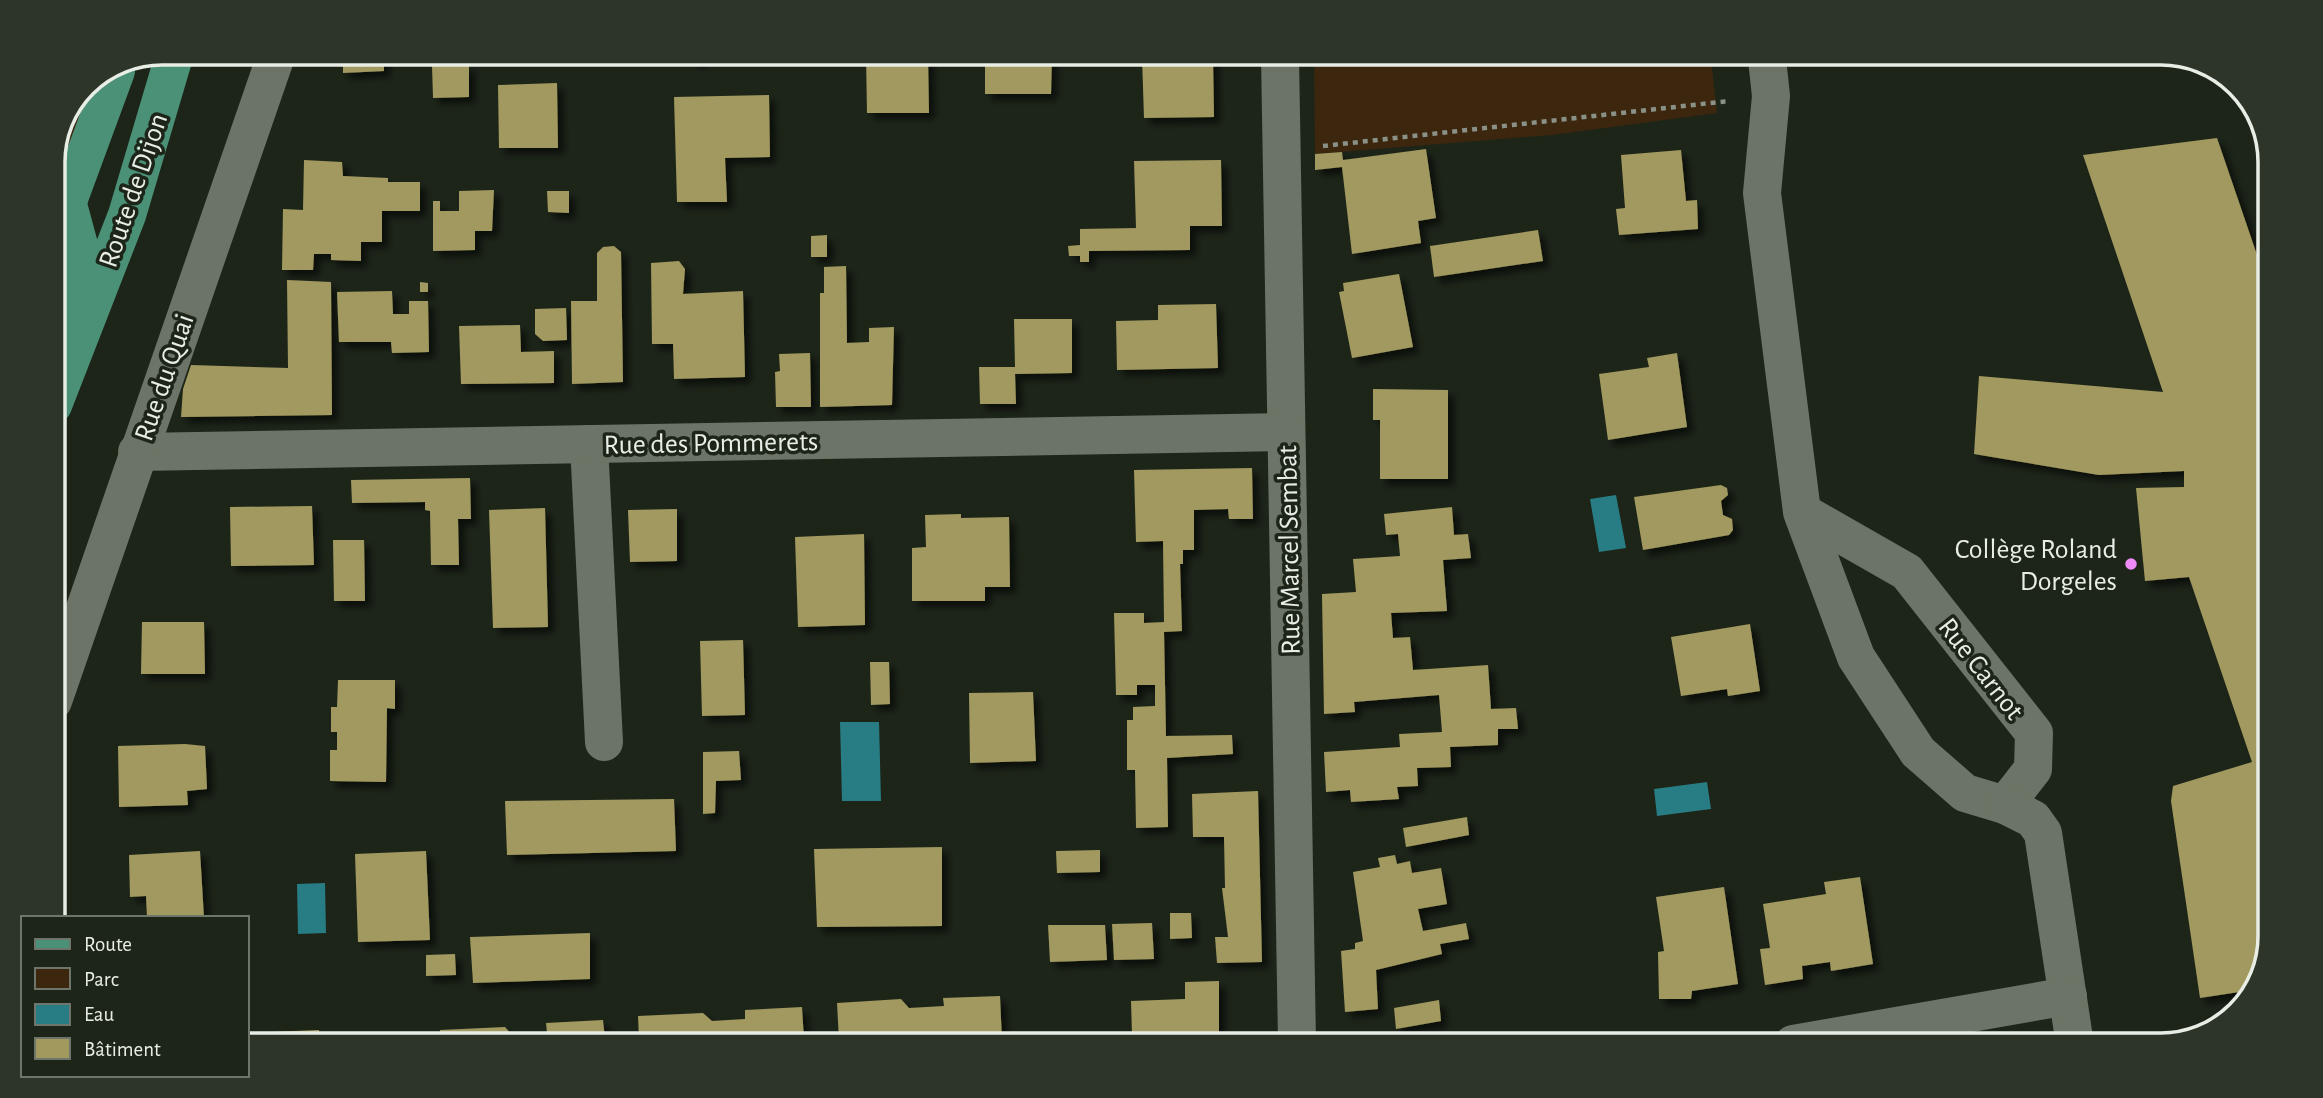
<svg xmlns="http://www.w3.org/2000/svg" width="2323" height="1098" font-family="'Alegreya Sans',sans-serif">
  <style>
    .green { fill: #3c270e }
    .water { fill: #287c83 }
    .building { fill: #a1995e; filter: url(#shadow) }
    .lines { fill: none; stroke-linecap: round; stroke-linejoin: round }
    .path { stroke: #8a9187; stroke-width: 4.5; stroke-dasharray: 5 5; stroke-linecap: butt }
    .minor { stroke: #6b7466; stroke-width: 38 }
    .major { stroke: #4b9177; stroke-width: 38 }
    .poi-dot { fill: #ef8bf7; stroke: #1d2519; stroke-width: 2.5 }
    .labels { text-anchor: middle; stroke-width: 7; stroke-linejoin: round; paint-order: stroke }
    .street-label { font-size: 28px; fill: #e8ede5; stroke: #1d2519 }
    .poi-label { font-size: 28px; fill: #e8ede5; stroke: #1d2519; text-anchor: end }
    .rim { fill: none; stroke: #e8ede5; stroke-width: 3.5 }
  </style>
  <defs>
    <filter id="shadow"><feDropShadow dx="6" dy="6" stdDeviation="3.5" flood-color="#0009"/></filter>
  </defs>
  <rect width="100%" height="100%" fill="#1d2519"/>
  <g class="green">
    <path d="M1314 57 1711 59 1717 113 1552 135 1315 154Z"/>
    <path d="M99 78 66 163 55 151 85 84Z"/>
  </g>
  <g class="water">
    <path d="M1616 495 1626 548 1599 552 1590 499Z"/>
    <path d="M840 722H879L881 801H842Z"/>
    <path d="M1707 782 1711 809 1657 816 1654 789Z"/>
    <path d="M325 883 326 933 298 934 297 884Z"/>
  </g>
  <g class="building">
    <path d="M343 53H384V71L343 73Z"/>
    <rect x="691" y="55" width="10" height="6"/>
    <path d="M866 55 928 56 929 113H867Z"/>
    <path d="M985 56H1052L1051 94H985Z"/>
    <path d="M1142 57H1213L1214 117 1144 118Z"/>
    <path d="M469 65V97L433 98 432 66Z"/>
    <path d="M557 83 558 148H499L498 85Z"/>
    <path d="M769 95 770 157 725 158 727 202H677L674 97Z"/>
    <path d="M2217 138 2269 290 2262 979 2252 990 2200 998 2171 801 2173 786 2252 762 2189 577 2145 581 2136 488 2184 487V471L2099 475 1974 454 1979 376 2163 392 2083 155Z"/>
    <path d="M1426 149 1436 218 1418 221 1421 243 1352 254 1342 167 1315 170V154L1342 152 1343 160Z"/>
    <path d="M1681 150 1686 201 1697 200 1698 229 1619 235 1616 209 1625 208 1621 155Z"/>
    <path d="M304 160 342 162 343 176 388 178V182H420V211H382V242H361V261L331 260V254H314L313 270H282L283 209 303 210Z"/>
    <path d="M1221 160 1222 226H1190V250L1089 251V262H1080V256H1069L1068 246 1080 245V229L1136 228 1134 161Z"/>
    <path d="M494 190 492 231H475V250L433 251V201H440V211H459V191Z"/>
    <path d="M547 191H569V213L548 212Z"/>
    <path d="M1538 230 1543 261 1434 277 1430 246Z"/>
    <path d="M827 235V257H811V236Z"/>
    <path d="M614 246 621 252 623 382 572 384 571 301H597V253L603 247Z"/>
    <path d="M679 261 685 269 683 294 743 291 745 377 674 379 673 344H652L651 263Z"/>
    <path d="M846 266 847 343 869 342V328L894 327 892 405 820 407V293H824V267Z"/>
    <path d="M1399 274 1413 347 1352 358 1339 292 1344 291 1343 283Z"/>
    <path d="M287 280 331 282 332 415 181 417 183 389 191 365 288 368Z"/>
    <path d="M420 282 428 283V292H420Z"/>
    <path d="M392 291 393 314H409V301H428L429 352 392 353 391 342H339L337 292Z"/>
    <path d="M1216 304 1218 368 1117 370 1116 321 1158 320V305Z"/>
    <path d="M566 308 567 340 543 341 535 334V309Z"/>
    <path d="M1014 319H1072V373L1015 374 1016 404H980L979 367H1015Z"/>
    <path d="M520 325 521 352 554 351V383L461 384 459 326Z"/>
    <path d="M810 353 811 407H776L775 372 780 371 779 354Z"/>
    <path d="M1677 353 1687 427 1608 440 1599 374 1649 367 1647 358Z"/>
    <path d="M1373 389 1448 390V479H1380V420H1373Z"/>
    <path d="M1252 468 1253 519H1229L1228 509 1194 510V550H1183V564H1180L1182 631 1164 632 1166 736 1232 735 1233 754 1167 758 1168 827 1136 828 1135 770H1127V720H1133V707L1155 706V685H1137V695H1116L1114 613H1144V623L1164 622 1163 541 1136 542 1134 470Z"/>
    <path d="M470 478 471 519H458L459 565H431L430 511 425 510V502L352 503 351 480Z"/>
    <path d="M1721 485 1727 488 1728 495 1721 501 1723 515 1732 519 1733 530 1729 535 1643 550 1634 497Z"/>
    <path d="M312 506 314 565 231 566 230 507Z"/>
    <path d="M1452 507 1454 535 1468 534 1471 558 1443 560 1447 611 1391 613 1393 638 1410 637 1413 670 1488 665 1491 709 1516 708 1518 729H1498V745L1450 747 1451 767 1417 768 1418 786 1397 787 1399 799 1351 802 1350 790 1326 792 1324 752 1400 747 1399 734 1442 732 1439 695 1354 702 1355 712 1324 714 1322 594 1356 592 1353 559 1400 556 1398 534 1386 535 1384 514Z"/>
    <path d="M545 508 548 627 493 628 489 510Z"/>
    <path d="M677 509V561L630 562 628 510Z"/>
    <path d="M961 514V518L1009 517 1010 587H985V601H912V548L926 547 925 515Z"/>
    <path d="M864 534 865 625 798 627 795 537Z"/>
    <path d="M333 540H364L365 601H334Z"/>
    <path d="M142 622H204L205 674H141Z"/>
    <path d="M1750 624 1760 691 1728 696 1727 689 1681 696 1671 637Z"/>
    <path d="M743 640 745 715 702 716 700 641Z"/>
    <path d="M870 662H889L890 704 871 705Z"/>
    <path d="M338 680H395V709L387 708 386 782 330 781V750H337V732H331V707H337Z"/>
    <path d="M1033 692 1036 761 970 763 969 693Z"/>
    <path d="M185 744 205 746 207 789 187 791 188 805 119 807 118 746Z"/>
    <path d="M739 751 741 780 716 781 715 813 703 814V752Z"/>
    <path d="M1258 791 1262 962 1217 963 1215 937H1228L1222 888H1225L1224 837H1193L1192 794Z"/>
    <path d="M674 799 676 851 507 855 505 801Z"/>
    <path d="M1467 817 1469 835 1406 847 1403 828Z"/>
    <path d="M942 847V926L817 927 814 849Z"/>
    <path d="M1100 850V872L1057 873 1056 851Z"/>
    <path d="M200 851 204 918H147L146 896 130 897 129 855Z"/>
    <path d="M426 851 430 940 358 942 355 854Z"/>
    <path d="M1395 855 1397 864 1410 861 1412 873 1441 868 1447 904 1418 909 1423 931 1466 923 1469 939 1440 944 1442 954 1376 970 1378 1009 1345 1012 1341 951 1355 949V943L1363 941 1353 872 1380 867 1378 858Z"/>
    <path d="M1860 877 1873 964 1831 971 1830 962 1802 966 1803 979 1765 985 1760 949 1770 948 1763 904 1826 894 1824 882Z"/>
    <path d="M1724 887 1738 984 1692 991 1691 999H1659L1658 952 1664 951 1656 897Z"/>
    <path d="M1170 913H1191L1192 938 1170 939Z"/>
    <path d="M1152 923 1154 959 1114 960 1112 924Z"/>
    <path d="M1048 925H1105L1107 960 1050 962Z"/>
    <path d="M590 933V979L473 983 470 937Z"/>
    <path d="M455 954 456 975 426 976V955Z"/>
    <path d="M1219 981V1032H1170V1041H1103V1034H1132L1131 1001 1185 999V982Z"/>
    <path d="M1000 996 1002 1041 839 1040 837 1003 901 999 909 1008 944 1006 943 998Z"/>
    <path d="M1439 1000 1441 1021 1396 1029 1394 1008Z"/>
    <path d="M802 1007 804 1040 639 1039 638 1016 703 1013 712 1021 745 1019V1010Z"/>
    <path d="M603 1020 605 1039 440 1038V1030L505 1027 512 1035 547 1033 546 1023Z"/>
    <path d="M319 1030 320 1038H247V1033Z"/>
  </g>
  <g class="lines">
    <path class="path" d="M1323 146 1729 101"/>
    <g class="minor">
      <path d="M1280 57 1297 1042"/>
      <path d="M1767 59 1771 96 1762 193 1802 512 1856 657 1918 752 1965 793 2005 805 2033 769 2034 733 1907 572 1802 512"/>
      <path d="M589 444 604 742"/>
      <path d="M137 452 1286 432"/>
      <path d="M53 701 277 53"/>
      <path d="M2005 805 2033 819 2043 833 2075 1045"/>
      <path d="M1793 1044 2068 996"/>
    </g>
    <g class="major">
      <path d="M66 197 80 249 83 313"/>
      <path d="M53 242 116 71"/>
      <path d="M53 405 127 215 175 53"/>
    </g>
  </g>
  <circle class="poi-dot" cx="2131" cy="564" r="7"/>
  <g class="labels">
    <g class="street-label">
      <text transform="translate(132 190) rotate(-71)" y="10">Route de Dijon</text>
      <text transform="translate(163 377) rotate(-71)" y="10">Rue du Quai</text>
      <text transform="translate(711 442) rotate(-1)" y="10">Rue des Pommerets</text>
      <text transform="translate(1288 550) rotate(-91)" y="10">Rue Marcel Sembat</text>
      <text transform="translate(1982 668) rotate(52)" y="10">Rue Carnot</text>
    </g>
    <g class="poi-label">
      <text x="2117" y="558">Collège Roland<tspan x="2117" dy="32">Dorgeles</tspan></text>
    </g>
  </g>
  <path d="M0 0H2323V1098H0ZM162 65H2161A97 97 0 0 1 2258 162V936A97 97 0 0 1 2161 1033H162A97 97 0 0 1 65 936V162A97 97 0 0 1 162 65Z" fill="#2d3529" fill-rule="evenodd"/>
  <path class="rim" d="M162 65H2161A97 97 0 0 1 2258 162V936A97 97 0 0 1 2161 1033H162A97 97 0 0 1 65 936V162A97 97 0 0 1 162 65Z"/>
  <rect x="21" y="916" width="228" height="161" fill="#1d2519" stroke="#6e756b" stroke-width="2"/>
  <rect x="35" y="939" width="35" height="10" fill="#4b9177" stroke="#6e756b" stroke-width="2"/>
  <text x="84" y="951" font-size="21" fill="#e8ede5">Route</text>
  <rect x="35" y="968" width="35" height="21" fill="#3c270e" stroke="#6e756b" stroke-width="2"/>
  <text x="84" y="986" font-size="21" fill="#e8ede5">Parc</text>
  <rect x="35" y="1004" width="35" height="21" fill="#287c83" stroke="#6e756b" stroke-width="2"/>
  <text x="84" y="1021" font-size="21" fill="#e8ede5">Eau</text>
  <rect x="35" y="1038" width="35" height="21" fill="#a1995e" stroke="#6e756b" stroke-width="2"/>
  <text x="84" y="1056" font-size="21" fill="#e8ede5">Bâtiment</text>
</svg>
